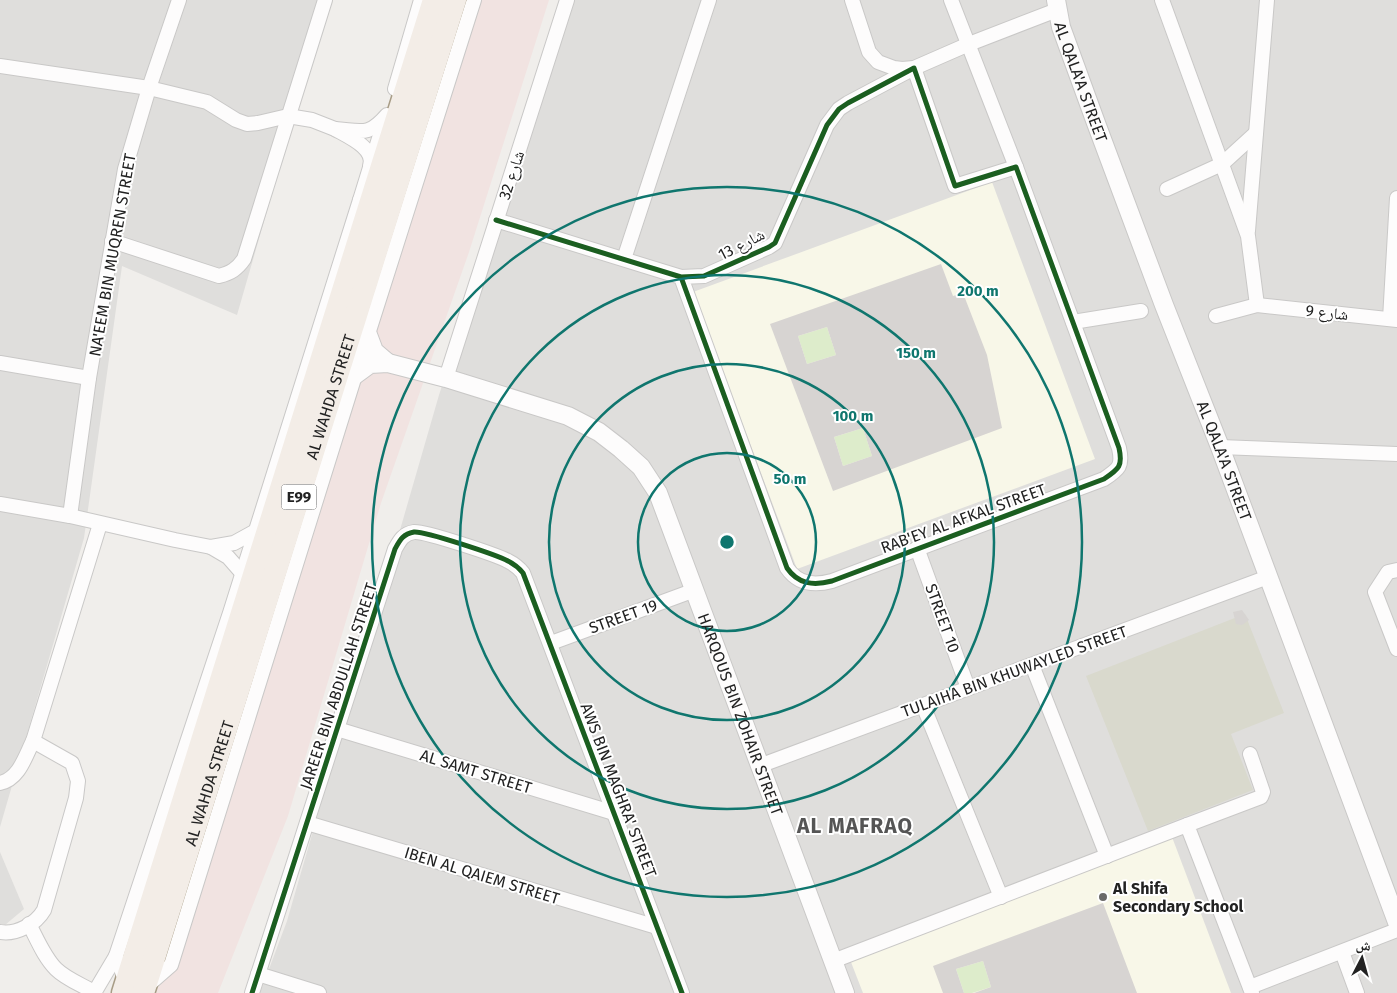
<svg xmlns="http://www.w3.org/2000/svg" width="1397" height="993" font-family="'Fira Sans','Noto Naskh Arabic',sans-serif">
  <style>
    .residential { fill: #dfdedc }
    .commercial { fill: #f1e3e1 }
    .education { fill: #f8f7e8 }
    .construction { fill: #d9d9cd }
    .grass { fill: #ddeccb }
    .building { fill: #d7d4d2; fill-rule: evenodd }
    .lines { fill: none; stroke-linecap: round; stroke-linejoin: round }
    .minor-casing { stroke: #c9c8c7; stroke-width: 16 }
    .tertiary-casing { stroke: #c9c8c7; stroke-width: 20 }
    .primary-casing { stroke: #a79c86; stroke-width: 25 }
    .minor { stroke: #fdfcfc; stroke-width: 14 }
    .tertiary { stroke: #fdfcfc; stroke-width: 18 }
    .primary { stroke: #f3ede7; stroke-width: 22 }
    .cycleway-casing { stroke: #fff; stroke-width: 8 }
    .cycleway { stroke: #1b5e20; stroke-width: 5 }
    .ring { fill: none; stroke: #0f766e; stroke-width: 2.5 }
    .poi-dot { fill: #6a6968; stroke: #fff; stroke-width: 2 }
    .labels { text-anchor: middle; stroke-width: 4; stroke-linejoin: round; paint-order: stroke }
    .shield { fill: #fff; stroke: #646464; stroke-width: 1 }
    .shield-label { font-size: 15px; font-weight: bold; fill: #222 }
    .street-label { font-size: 16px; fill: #222; stroke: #fff }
    .poi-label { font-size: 16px; font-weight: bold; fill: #222; stroke: #fff; text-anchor: start }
    .district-label { font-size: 21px; font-weight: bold; letter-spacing: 1px; fill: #555; stroke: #fff }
    .centre { fill: #0f766e; stroke: #fff; stroke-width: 2.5 }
    .ring-label { font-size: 15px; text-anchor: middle; font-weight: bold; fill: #0f766e; stroke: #fff; stroke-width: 4; stroke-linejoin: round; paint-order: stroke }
  </style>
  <rect width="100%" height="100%" fill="#f0eeeb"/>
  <g class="residential">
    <path d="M0 0H328L237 315 122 266 84 538 0 827Z"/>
    <path d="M569 0H1397V993H260L287 921 439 395Z"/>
    <path d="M0 852 24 909 5 925 0 924Z"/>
  </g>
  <path class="commercial" d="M467 0H549L469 252 381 503 288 816 218 993H156Z"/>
  <g class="education">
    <path d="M992 182 1095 459 797 569 693 292Z"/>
    <path d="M1172 837 1231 993H863L849 957Z"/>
  </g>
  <path class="construction" d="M1245 614 1284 713 1231 734 1253 790 1148 831 1086 676Z"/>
  <g class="grass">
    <path d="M827 327 836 355 807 364 798 336Z"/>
    <path d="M863 428 872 456 843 466 834 437Z"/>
    <path d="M983 961 991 987 972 993H964L956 969Z"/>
  </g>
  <g class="building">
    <path d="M941 264 953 296 963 293 987 355 1002 428 833 491 770 324ZM827 327 836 355 807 364 798 336ZM863 428 872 456 843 466 834 437Z"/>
    <path d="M1242 610 1249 620 1242 625 1236 624 1233 612Z"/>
    <path d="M1103 903 1137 993H974L991 987 983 961 956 969 964 993H943L933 966Z"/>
  </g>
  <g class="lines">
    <defs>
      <g id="minor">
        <path d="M852 0 869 52 878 62 894 68 902 69 914 68 969 44 1057 10"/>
        <path d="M951 0 1016 167"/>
        <path d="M1162 0 1248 236 1257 305"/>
        <path d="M0 66 149 88 207 102 236 120 247 124 258 123 288 116 312 120 335 129"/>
        <path d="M395 89 421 0"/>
        <path d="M370 166C376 148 347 136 335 129 362 131 368 137 387 115"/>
        <path d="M1167 189 1222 164 1256 133"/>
        <path d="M361 208 360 200 380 135"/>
        <path d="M496 220 681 277 704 276 769 247 775 243 827 125 839 109 848 103 914 68 955 186 1016 167 1119 448C1123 466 1119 469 1104 479L832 581C813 586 798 584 787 568L681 277"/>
        <path d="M1248 231 1267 0"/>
        <path d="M112 241 219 276C231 273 237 269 244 259L325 0"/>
        <path d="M624 259 709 0"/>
        <path d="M1216 316 1257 305 1397 320"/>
        <path d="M1390 319 1397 198"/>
        <path d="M1073 322 1141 311"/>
        <path d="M0 363 89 378"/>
        <path d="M446 378 567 0"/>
        <path d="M1220 447 1397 454"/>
        <path d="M0 504 70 516 175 540 211 547 234 543 254 532"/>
        <path d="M70 516 89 378 125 169 149 88 179 0"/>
        <path d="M211 547 228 557 242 573"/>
        <path d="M917 548 968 688"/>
        <path d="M1397 570 1388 572 1375 592 1397 649"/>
        <path d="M551 643 695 590"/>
        <path d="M1032 665 1107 856"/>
        <path d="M923 705 1001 897"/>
        <path d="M337 729 614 813"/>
        <path d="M1250 754 1263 792 1261 797 1187 825 1252 993"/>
        <path d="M759 766 1268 577"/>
        <path d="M0 783C19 779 25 757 33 741"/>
        <path d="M307 823 657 927"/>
        <path d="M29 924C37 939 44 957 56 969 66 979 82 985 94 992"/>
        <path d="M0 932C16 935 36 924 44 910L76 798 78 781 72 763 33 741 100 524"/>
        <path d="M1342 952 1357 993"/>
        <path d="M833 961 1187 825"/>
        <path d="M258 974 319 993"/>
        <path d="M126 982 116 956 230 613 360 200"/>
        <path d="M147 986 171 965 362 353 474 0"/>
        <path d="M1250 987 1397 930"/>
        <path d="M94 993 116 956"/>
        <path d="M252 993 395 549C400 540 403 534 414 532 425 531 497 555 508 561 514 564 519 568 523 573L682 993"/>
      </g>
      <g id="tertiary">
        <path id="s1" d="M1056 0 1061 27 1096 123 1164 305 1220 447 1397 922"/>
        <path d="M368 335 374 351 388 363"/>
        <path id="s2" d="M355 375 370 364 388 363 446 378 568 416 599 432 621 449 641 467 658 493 845 993"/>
      </g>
      <g id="primary">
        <path d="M123 993 434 0"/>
        <path id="s3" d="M143 993 455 0"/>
      </g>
    </defs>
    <use href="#minor" class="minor-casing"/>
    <use href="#tertiary" class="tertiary-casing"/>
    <use href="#primary" class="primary-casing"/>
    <use href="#minor" class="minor"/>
    <use href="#tertiary" class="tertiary"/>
    <use href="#primary" class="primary"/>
    <defs>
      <g id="cycleway">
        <path d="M496 220 681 277 704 276 769 247 775 243 827 125 839 109 848 103 914 68 955 186 1016 167 1119 448C1123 466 1119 469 1104 479L832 581C813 586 798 584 787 568L681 277"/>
        <path d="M252 993 395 549C400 540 403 534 414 532 425 531 497 555 508 561 514 564 519 568 523 573L682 993"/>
      </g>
    </defs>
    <use href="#cycleway" class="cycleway-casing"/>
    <use href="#cycleway" class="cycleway"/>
  </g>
  <g class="ring">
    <circle cx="727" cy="542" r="89"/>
    <circle cx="727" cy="542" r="178"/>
    <circle cx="727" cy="542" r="267"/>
    <circle cx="727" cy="542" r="355"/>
  </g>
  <circle class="poi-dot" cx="1103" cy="897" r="5"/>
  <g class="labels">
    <rect class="shield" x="281.5" y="484.5" width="35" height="25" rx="4"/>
    <g class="shield-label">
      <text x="299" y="502">E99</text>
    </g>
    <g class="street-label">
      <text dy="6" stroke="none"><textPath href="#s1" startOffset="86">AL QALA'A STREET</textPath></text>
      <text transform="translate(511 175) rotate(-72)" y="6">شارع 32</text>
      <text transform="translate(741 244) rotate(-27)" y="6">شارع 13</text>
      <text transform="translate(112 255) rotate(-80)" y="6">NA'EEM BIN MUQREN STREET</text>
      <text transform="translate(1327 312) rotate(6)" y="6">شارع 9</text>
      <text dy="6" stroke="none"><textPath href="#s3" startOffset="625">AL WAHDA STREET</textPath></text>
      <text dy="6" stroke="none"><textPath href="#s1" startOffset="491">AL QALA'A STREET</textPath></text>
      <text transform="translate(963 518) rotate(-20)" y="6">RAB'EY AL AFKAL STREET</text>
      <text transform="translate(623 616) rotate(-20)" y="6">STREET 19</text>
      <text transform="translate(943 618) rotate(70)" y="6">STREET 10</text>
      <text transform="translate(1014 671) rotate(-20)" y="6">TULAIHA BIN KHUWAYLED STREET</text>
      <text transform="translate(338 686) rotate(-72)" y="6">JAREER BIN ABDULLAH STREET</text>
      <text dy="6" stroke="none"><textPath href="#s2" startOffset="581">HARQOUS BIN ZOHAIR STREET</textPath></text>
      <text transform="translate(476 771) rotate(17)" y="6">AL SAMT STREET</text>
      <text dy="6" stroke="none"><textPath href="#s3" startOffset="220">AL WAHDA STREET</textPath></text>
      <text transform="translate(619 790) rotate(69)" y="6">AWS BIN MAGHRA' STREET</text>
      <text transform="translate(482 875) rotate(17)" y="6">IBEN AL QAIEM STREET</text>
    </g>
    <g class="poi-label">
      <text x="1113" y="894">Al Shifa<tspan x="1113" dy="18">Secondary School</tspan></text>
    </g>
    <g class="district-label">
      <text x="855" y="833">AL MAFRAQ</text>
    </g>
  </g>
  <circle cx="727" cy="542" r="8" class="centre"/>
  <g class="ring-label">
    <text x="978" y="296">200 m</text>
    <text x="916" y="358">150 m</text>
    <text x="853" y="421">100 m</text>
    <text x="790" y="484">50 m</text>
  </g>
  <g transform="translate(1362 958) rotate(6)" stroke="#ffffff" stroke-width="4" paint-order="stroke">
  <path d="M0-4L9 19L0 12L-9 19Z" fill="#222222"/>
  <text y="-8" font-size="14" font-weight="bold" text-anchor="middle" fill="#222222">ش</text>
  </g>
</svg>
